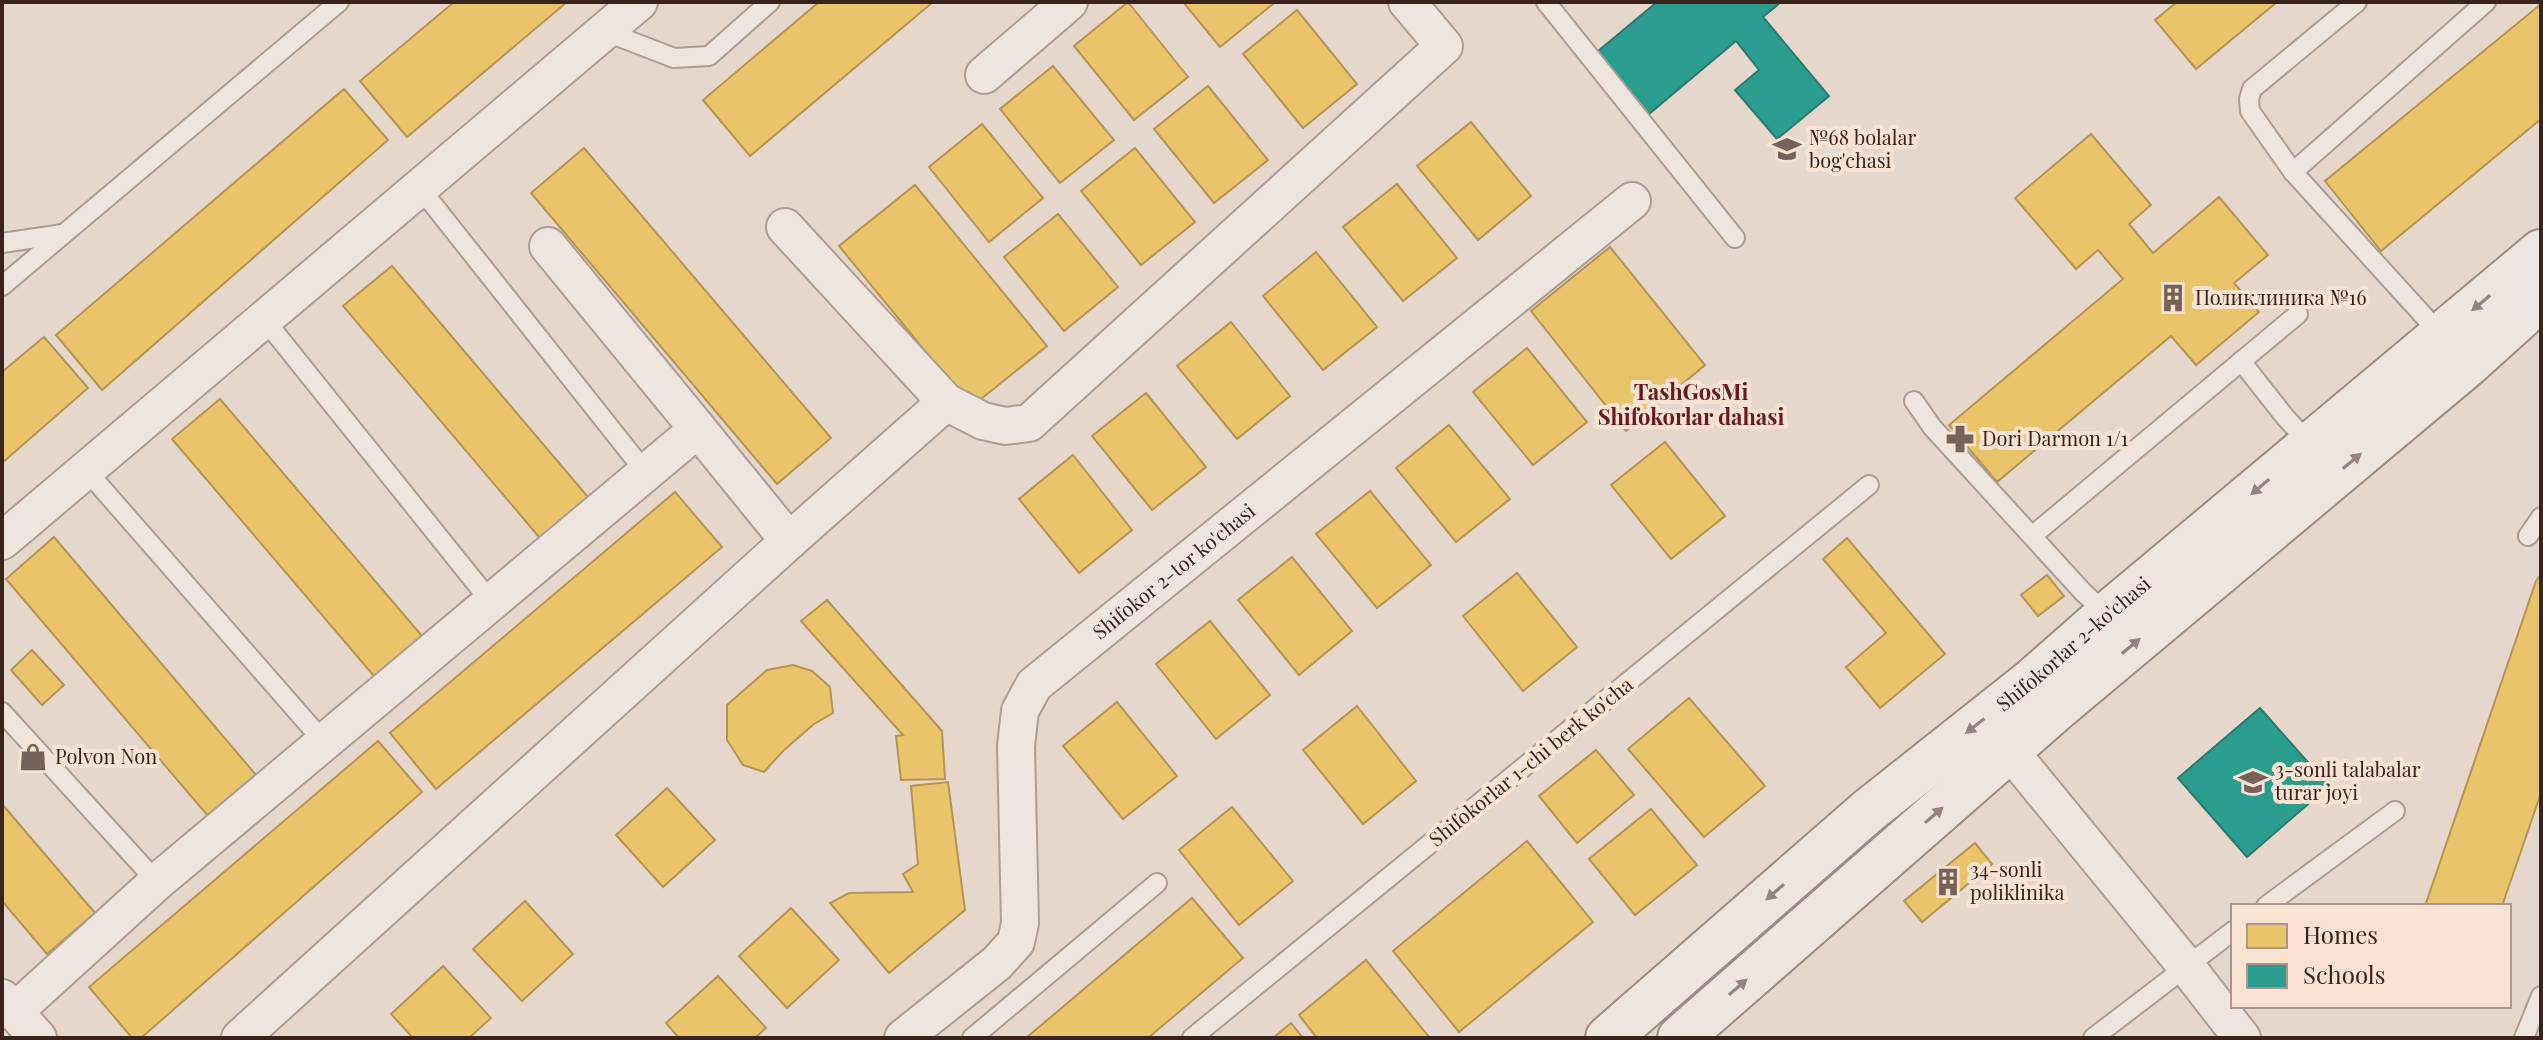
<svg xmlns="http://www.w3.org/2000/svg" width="2543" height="1040" font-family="'Playfair Display',serif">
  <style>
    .homes { fill: #e9c46a; stroke: #b59453; stroke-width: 2 }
    .schools { fill: #2a9d8f; stroke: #2f786d; stroke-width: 2 }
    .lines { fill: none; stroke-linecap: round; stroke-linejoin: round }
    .lane-casing { stroke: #ab9d96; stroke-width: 22 }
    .street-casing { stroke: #ab9d96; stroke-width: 40 }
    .secondary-casing { stroke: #9b8d86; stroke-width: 48 }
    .lane { stroke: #eee5df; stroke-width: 18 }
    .street { stroke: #eee5df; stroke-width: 36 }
    .secondary { stroke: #eee5df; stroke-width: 44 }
    .oneway { fill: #94847e }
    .labels { text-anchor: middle; stroke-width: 8; stroke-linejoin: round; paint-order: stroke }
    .poi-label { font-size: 20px; fill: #3b231d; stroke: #f8e3d2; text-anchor: start }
    .street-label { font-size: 20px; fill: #3b231d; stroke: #f8e3d2 }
    .neighbourhood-label { font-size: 22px; font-weight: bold; fill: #6a191e; stroke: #f8e3d2 }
  </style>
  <rect width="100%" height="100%" fill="#e6d7cc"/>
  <g class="homes">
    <path d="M454 2H567L407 137 360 81Z"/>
    <path d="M819 2H933L750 156 703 100Z"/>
    <path d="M1128 2 1188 77 1134 120 1074 46Z"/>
    <path d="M1183 2H1272L1273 4 1220 47Z"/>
    <path d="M2177 2H2277L2196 69 2155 20Z"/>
    <path d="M2541 4V119L2381 251 2325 181Z"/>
    <path d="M1297 10 1357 84 1303 128 1243 54Z"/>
    <path d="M1053 66 1114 140 1060 183 1000 109Z"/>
    <path d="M1208 86 1268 160 1214 203 1154 129Z"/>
    <path d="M344 89 388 140 102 390 56 335Z"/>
    <path d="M1471 122 1531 196 1478 240 1417 166Z"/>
    <path d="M982 124 1043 198 989 242 929 167Z"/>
    <path d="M2091 134 2151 205 2129 224 2153 253 2219 197 2268 255 2234 283 2259 312 2196 365 2171 336 1997 482 1949 425 2123 279 2098 250 2076 269 2015 198Z"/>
    <path d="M584 148 831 438 777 484 531 193Z"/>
    <path d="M1135 148 1195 222 1141 265 1081 191Z"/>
    <path d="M1397 184 1457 258 1403 301 1343 227Z"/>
    <path d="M915 185 1047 346 971 407 839 246Z"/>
    <path d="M1058 214 1118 287 1064 331 1004 257Z"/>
    <path d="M1610 247 1705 365 1626 431 1531 311Z"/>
    <path d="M1316 252 1377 327 1323 370 1263 296Z"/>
    <path d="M392 266 593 503 545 544 343 306Z"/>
    <path d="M1231 322 1290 396 1237 439 1177 366Z"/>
    <path d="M44 337 88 388 2 463V372Z"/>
    <path d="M1527 348 1587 422 1533 465 1473 392Z"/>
    <path d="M1146 393 1206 467 1152 510 1092 436Z"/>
    <path d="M220 399 422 636 374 676 172 439Z"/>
    <path d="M1449 425 1510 499 1456 542 1396 468Z"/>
    <path d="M1665 442 1725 516 1671 559 1611 485Z"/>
    <path d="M1073 455 1132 530 1079 573 1019 499Z"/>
    <path d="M1370 491 1431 565 1377 608 1316 534Z"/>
    <path d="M675 492 722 547 436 789 390 733Z"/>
    <path d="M54 537 256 775 208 816 6 579Z"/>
    <path d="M1847 538 1945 654 1880 708 1846 667 1886 633 1823 559Z"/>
    <path d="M1292 557 1352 631 1299 675 1238 600Z"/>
    <path d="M1517 573 1577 647 1523 691 1463 616Z"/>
    <path d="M2541 574V793L2502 906H2425L2536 581Z"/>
    <path d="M2047 575 2064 596 2038 616 2021 595Z"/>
    <path d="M827 600 942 731 945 779 901 780 896 736 903 735 801 621Z"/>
    <path d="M1210 621 1270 695 1216 739 1156 664Z"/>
    <path d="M32 650 64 685 42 705 11 670Z"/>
    <path d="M793 665 812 671 830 687 833 713 814 724 783 751 764 772 743 765 727 740V705L767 670Z"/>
    <path d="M1689 698 1765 786 1704 837 1628 749Z"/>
    <path d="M1117 702 1177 776 1123 819 1063 746Z"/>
    <path d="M1357 706 1416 781 1363 824 1303 750Z"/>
    <path d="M378 741 422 792 141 1038H132L89 987Z"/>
    <path d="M1596 750 1634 795 1577 843 1539 796Z"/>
    <path d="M948 782 965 910 889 973 830 903 849 893 913 892 903 874 918 864 911 786Z"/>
    <path d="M667 788 715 840 663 887 616 835Z"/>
    <path d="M2 804 95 913 47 954 2 901Z"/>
    <path d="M1232 807 1293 881 1239 925 1179 850Z"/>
    <path d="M1651 809 1697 865 1635 915 1589 859Z"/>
    <path d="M1527 841 1593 922 1459 1032 1393 951Z"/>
    <path d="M1975 843 1992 864 1922 922 1904 901Z"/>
    <path d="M1192 898 1243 958 1148 1038H1026Z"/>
    <path d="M525 901 573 954 522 1001 473 949Z"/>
    <path d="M791 908 839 960 787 1008 739 956Z"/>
    <path d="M1366 960 1430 1038H1317L1299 1015Z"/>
    <path d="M443 966 491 1018 469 1038H413L391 1014Z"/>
    <path d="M718 976 766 1028 755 1038H679L666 1023Z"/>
    <path d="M1291 1023 1303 1038H1273Z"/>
  </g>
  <g class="schools">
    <path d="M1657 2H1781L1763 17 1829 96 1777 139 1735 90 1759 70 1736 41 1643 119 1591 57Z"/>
    <path d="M2260 708 2329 786 2247 857 2178 778Z"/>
  </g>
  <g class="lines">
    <defs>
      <g id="lane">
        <path d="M1546 2 1735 238"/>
        <path d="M2357 2 2252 89 2249 99 2250 111 2293 172 2443 337"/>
        <path d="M604 31 674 58 709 56 770 2"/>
        <path d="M2293 172 2486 2"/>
        <path d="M420 188 646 473"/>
        <path d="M2 243 63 234"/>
        <path d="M2 286 339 2"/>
        <path d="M264 319 491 602"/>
        <path d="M2241 361 2285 417 2310 444"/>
        <path d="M1914 401 1932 427 2082 591 2107 615"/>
        <path d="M86 470 324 742"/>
        <path d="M2032 536 2298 314"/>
        <path d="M2528 536 2541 517"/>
        <path d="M2 712 157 882"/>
        <path d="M2266 906 2395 811"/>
        <path d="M972 1038 1157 883"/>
        <path d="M1192 1038 1869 485"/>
        <path d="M2093 1038 2233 931"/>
        <path d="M2524 1038 2541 996"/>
      </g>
      <g id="street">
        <path d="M984 75 1069 2"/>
        <path d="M785 227 946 402 983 421 1005 426 1029 423 1444 46 1407 2"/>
        <path d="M548 246 698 429"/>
        <path d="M2 541 639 2"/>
        <path d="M2009 750 2186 966 2242 1038"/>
        <path d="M2 998 38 1038"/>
        <path d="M14 1012 157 882 698 429 789 541"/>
        <path d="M240 1038 789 541 946 402"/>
        <path id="s1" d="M903 1038 997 963 1016 942 1020 923 1016 746 1020 711 1034 685 1632 201"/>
      </g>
      <g id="secondary">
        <path id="s2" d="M1608 1038 1868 811 2032 681 2107 615 2541 252"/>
        <path d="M1680 1038 2056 709 2468 364 2541 298"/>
      </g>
    </defs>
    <use href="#lane" class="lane-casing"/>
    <use href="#street" class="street-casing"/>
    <use href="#secondary" class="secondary-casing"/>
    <use href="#lane" class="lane"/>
    <use href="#street" class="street"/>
    <use href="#secondary" class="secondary"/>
  </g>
  <defs><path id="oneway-solid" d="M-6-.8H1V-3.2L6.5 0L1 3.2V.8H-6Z" transform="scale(2)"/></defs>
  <g class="oneway">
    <use href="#oneway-solid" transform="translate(2481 303) rotate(140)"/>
    <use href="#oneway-solid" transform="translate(2352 461) rotate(-40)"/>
    <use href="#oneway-solid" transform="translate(2260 487) rotate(140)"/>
    <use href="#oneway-solid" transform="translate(2131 646) rotate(-40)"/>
    <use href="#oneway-solid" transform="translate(1975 726) rotate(142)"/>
    <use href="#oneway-solid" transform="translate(1934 815) rotate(-41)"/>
    <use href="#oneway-solid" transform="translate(1775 892) rotate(139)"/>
    <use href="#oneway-solid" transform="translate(1738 987) rotate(-41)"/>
  </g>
  <defs>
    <symbol id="school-bare" viewBox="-9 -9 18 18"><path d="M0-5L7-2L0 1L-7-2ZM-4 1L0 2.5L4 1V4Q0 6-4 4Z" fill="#77625a" stroke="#f8e3d2" stroke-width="2.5" paint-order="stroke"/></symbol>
    <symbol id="building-bare" viewBox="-9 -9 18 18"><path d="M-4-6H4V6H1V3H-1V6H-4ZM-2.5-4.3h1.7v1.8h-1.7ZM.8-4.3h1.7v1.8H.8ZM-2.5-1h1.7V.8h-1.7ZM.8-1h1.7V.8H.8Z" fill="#77625a" stroke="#f8e3d2" stroke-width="2.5" paint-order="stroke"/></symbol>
    <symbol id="pharmacy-bare" viewBox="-9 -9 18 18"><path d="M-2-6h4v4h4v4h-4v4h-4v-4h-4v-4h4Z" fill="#77625a" stroke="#f8e3d2" stroke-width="2.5" paint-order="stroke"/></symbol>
    <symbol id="shop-bare" viewBox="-9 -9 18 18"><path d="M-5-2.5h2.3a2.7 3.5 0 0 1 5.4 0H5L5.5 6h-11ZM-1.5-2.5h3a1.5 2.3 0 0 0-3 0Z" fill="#77625a" stroke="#f8e3d2" stroke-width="2.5" paint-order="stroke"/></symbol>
    <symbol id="university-bare" viewBox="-9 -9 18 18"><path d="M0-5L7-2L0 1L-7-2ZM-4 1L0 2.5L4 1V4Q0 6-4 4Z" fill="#77625a" stroke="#f8e3d2" stroke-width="2.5" paint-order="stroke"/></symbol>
  </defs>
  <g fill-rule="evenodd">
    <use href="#school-bare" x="1767" y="129" width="40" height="40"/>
    <use href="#building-bare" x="2153" y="278" width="40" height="40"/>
    <use href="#pharmacy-bare" x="1940" y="419" width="40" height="40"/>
    <use href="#shop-bare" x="13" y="737" width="40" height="40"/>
    <use href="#university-bare" x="2233" y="762" width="40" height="40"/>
    <use href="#building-bare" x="1928" y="862" width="40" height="40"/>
  </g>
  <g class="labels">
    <g class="poi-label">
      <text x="1809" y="145">№68 bolalar<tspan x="1809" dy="23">bog'chasi</tspan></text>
      <text x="2195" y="305">Поликлиника №16</text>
      <text x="1982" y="446">Dori Darmon 1/1</text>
      <text x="55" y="764">Polvon Non</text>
      <text x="2275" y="777">3-sonli talabalar<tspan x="2275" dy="23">turar joyi</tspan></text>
      <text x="1970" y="877">34-sonli<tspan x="1970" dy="23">poliklinika</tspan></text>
    </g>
    <g class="street-label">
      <text dy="7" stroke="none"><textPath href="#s1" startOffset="590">Shifokor 2-tor ko'chasi</textPath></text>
      <text dy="7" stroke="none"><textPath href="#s2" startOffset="610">Shifokorlar 2-ko'chasi</textPath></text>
      <text transform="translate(1531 762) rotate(-39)" y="7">Shifokorlar 1-chi berk ko'cha</text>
    </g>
    <g class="neighbourhood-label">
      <text x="1691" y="400">TashGosMi<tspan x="1691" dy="25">Shifokorlar dahasi</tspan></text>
    </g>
  </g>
  <rect width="2543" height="1040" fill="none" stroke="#3b231d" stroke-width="8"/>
  <rect x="2231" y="904" width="280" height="104" fill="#f8e3d2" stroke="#ac968a" stroke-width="2"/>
  <rect x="2247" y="924" width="40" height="24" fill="#e9c46a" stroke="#ac968a" stroke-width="2"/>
  <text x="2303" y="944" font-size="24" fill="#3b231d">Homes</text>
  <rect x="2247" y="964" width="40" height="24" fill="#2a9d8f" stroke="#ac968a" stroke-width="2"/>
  <text x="2303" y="984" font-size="24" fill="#3b231d">Schools</text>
</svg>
